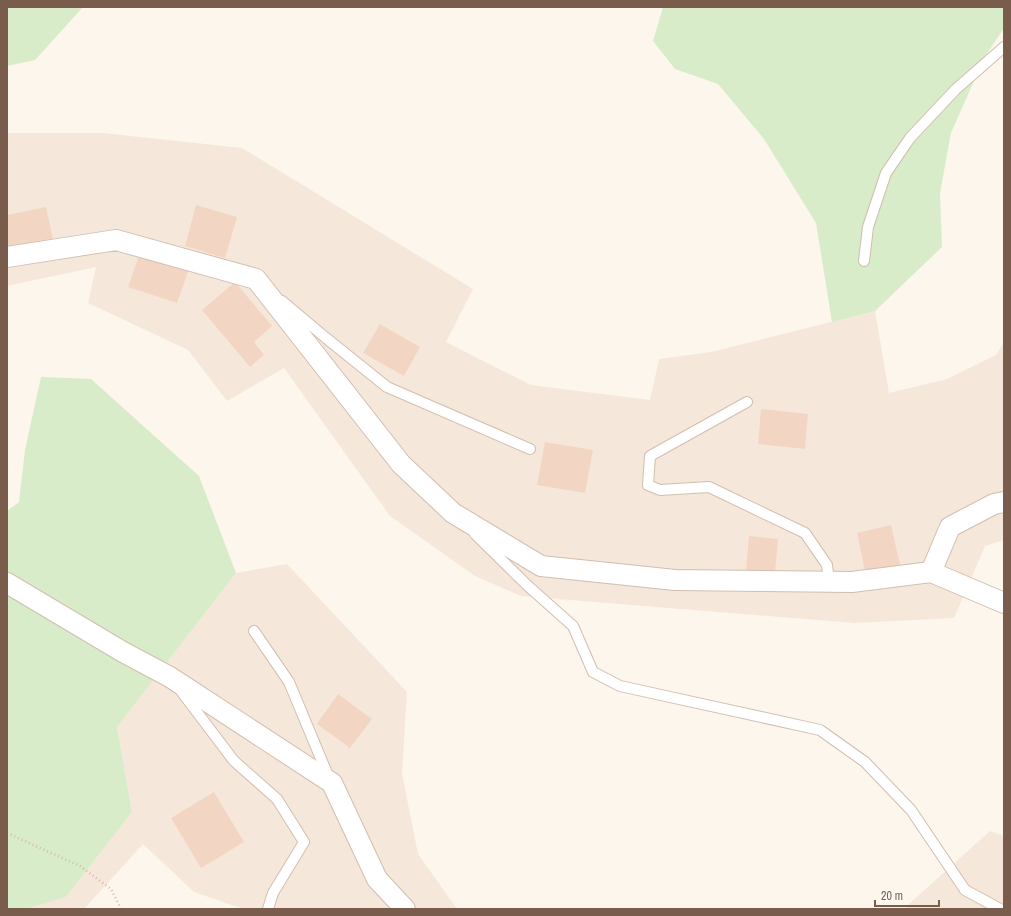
<svg xmlns="http://www.w3.org/2000/svg" width="1011" height="916" font-family="'Archivo Narrow',sans-serif">
  <style>
    .residential { fill: #f5e8da }
    .green { fill: #d8ecc9 }
    .building { fill: #f3d5c3 }
    .lines { fill: none; stroke-linecap: round; stroke-linejoin: round }
    .lane-casing { stroke: #d1beb0; stroke-width: 12 }
    .street-casing { stroke: #d1beb0; stroke-width: 22 }
    .path { stroke: #d9b8a5; stroke-width: 2.5; stroke-dasharray: 1 3; stroke-linecap: butt }
    .lane { stroke: #fff; stroke-width: 10 }
    .street { stroke: #fff; stroke-width: 20 }
  </style>
  <rect width="100%" height="100%" fill="#fdf6ec"/>
  <g class="residential">
    <path d="M7 133H103L242 148 473 289 446 342 531 385 650 400 659 359 711 352 875 311 889 393 947 379 996 355 1004 342V540L985 546 954 618 855 623 521 596 475 576 390 516 284 368 227 401 188 350 88 303 96 267 7 286Z"/>
    <path d="M287 564 407 692 402 774 418 854 457 909H243L194 892 143 844 84 909H26L66 897 132 812 117 727 236 573Z"/>
    <path d="M990 831 1004 836V909H906L908 905Z"/>
  </g>
  <g class="green">
    <path d="M7 7H83L35 60 7 66Z"/>
    <path d="M663 7H1004V28L984 58 951 133 940 193 942 247 875 311 832 322 816 223 764 139 718 84 675 69 653 41Z"/>
    <path d="M41 377 91 379 199 476 236 573 117 727 132 812 66 897 26 909H7V511L19 502 25 450Z"/>
  </g>
  <g class="building">
    <path d="M196 205 237 217 225 258 185 246Z"/>
    <path d="M46 207 53 239 7 249V215Z"/>
    <path d="M141 250 190 266 177 303 128 287Z"/>
    <path d="M235 282 272 326 254 342 264 355 250 367 202 310Z"/>
    <path d="M380 324 420 347 404 376 363 353Z"/>
    <path d="M761 409 808 414 805 449 758 444Z"/>
    <path d="M545 442 593 450 585 493 537 485Z"/>
    <path d="M891 525 901 569 866 576 857 533Z"/>
    <path d="M749 536 778 539 775 573 746 570Z"/>
    <path d="M338 694 372 719 350 748 317 724Z"/>
    <path d="M214 792 244 842 201 868 171 818Z"/>
  </g>
  <g class="lines">
    <defs>
      <g id="lane">
        <path d="M864 261 868 227 886 173 910 138 956 89 1004 47"/>
        <path d="M282 301 326 338 387 387 530 449"/>
        <path d="M747 402 650 456 648 485 660 490 709 487 805 533 827 565 829 582"/>
        <path d="M475 534 528 586 573 626 593 672 620 686 820 730 865 762 911 810 965 890 1000 909"/>
        <path d="M254 631 289 682 329 778"/>
        <path d="M181 691 234 761 277 799 304 842 273 893 268 909"/>
      </g>
      <g id="street">
        <path d="M7 257 116 240 256 279 401 464 453 513 541 566 675 580 852 582 931 572 1004 603"/>
        <path d="M931 572 950 527 994 504 1004 502"/>
        <path d="M7 583 123 652 170 677 332 783 377 879 405 909"/>
      </g>
    </defs>
    <use href="#lane" class="lane-casing"/>
    <use href="#street" class="street-casing"/>
    <path class="path" d="M7 833 80 866 111 889 121 909"/>
    <use href="#lane" class="lane"/>
    <use href="#street" class="street"/>
  </g>
  <rect width="1011" height="916" fill="none" stroke="#7a5c4d" stroke-width="16"/>
  <path d="M875 900v6h64v-6" fill="none" stroke="#7a5c4d" stroke-width="2"/>
  <text x="881" y="900" font-size="12" fill="#7a5c4d" stroke="#fffaf3" stroke-width="3" paint-order="stroke">20 m</text>
</svg>
